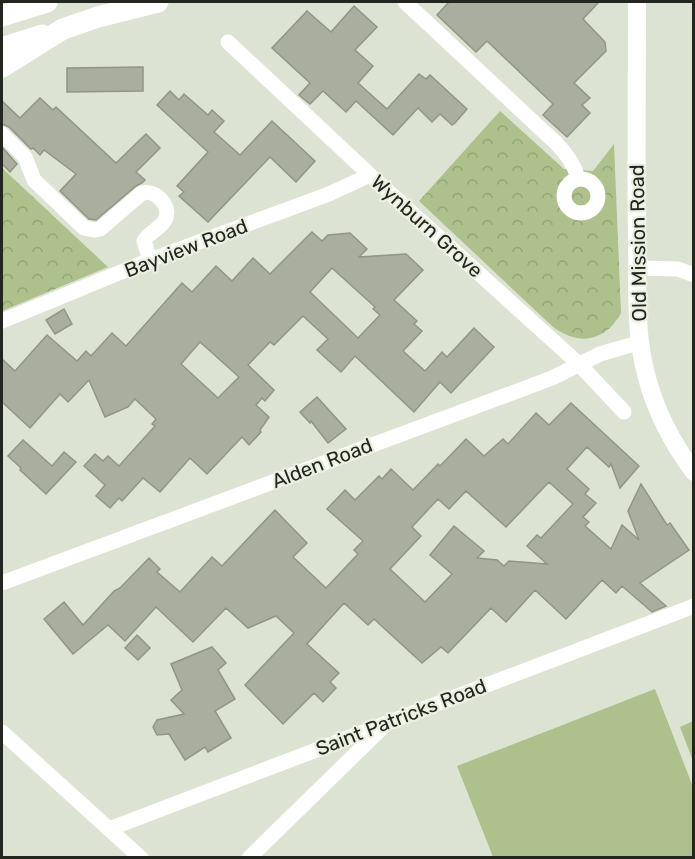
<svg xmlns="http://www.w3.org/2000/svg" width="695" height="859" font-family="Rubik,sans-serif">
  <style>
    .grass { fill: #aec08c }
    .park { fill: url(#park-crowns) }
    .building { fill: #a9ae9f; stroke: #909687; stroke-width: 1.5; fill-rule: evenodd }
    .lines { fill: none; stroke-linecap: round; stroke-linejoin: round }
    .minor { stroke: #fff; stroke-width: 15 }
    .tertiary { stroke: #fff; stroke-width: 18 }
    .secondary { stroke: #fff; stroke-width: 21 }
    .labels { text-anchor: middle; stroke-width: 4.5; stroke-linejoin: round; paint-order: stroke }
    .street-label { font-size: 20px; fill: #232520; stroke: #eaf0e0 }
  </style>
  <defs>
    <pattern id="park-crowns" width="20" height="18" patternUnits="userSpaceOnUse" patternTransform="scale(1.5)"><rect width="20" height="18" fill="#aec08c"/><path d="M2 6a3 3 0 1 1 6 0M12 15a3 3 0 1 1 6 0" fill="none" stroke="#95a578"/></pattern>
  </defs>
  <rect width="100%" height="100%" fill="#dde3d3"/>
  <g class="grass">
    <path d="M655 689 693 787V857H493L457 766Z"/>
    <path d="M693 721V761L680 727Z"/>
  </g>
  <g class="park">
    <path d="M500 111 564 169 593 171 614 144 621 313C605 342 579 346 553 327L419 201Z"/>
    <path d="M2 168 108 267 2 311Z"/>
  </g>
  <g class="building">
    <path d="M449 2H599L583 19 605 42 606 51 574 83 590 98 582 105 590 113 567 137 543 115 553 104 487 41 476 52 437 15Z"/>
    <path d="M354 6 377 27 355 50 373 66 358 83 387 109 419 74 426 79 430 75 467 109 455 123 452 125 440 114 432 122 418 108 393 135 356 101 346 112 323 91 310 104 299 95 310 83 272 48 307 11 331 32Z"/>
    <path d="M143 67V91L67 92V68Z"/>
    <path d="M170 91 179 100 184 94 208 115 212 110 224 121 214 132 240 155 272 121 315 161 296 182 270 157 208 222 179 196 184 192 177 186 208 152 157 105Z"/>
    <path d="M40 98 53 110 56 107 116 163 146 134 160 148 136 172 145 180 142 183 136 186 96 220 89 219 60 191 76 174 44 150 40 155 33 148 31 149 9 127 2 124V101L20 118Z"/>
    <path d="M2 147 17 164 10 172 2 164Z"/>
    <path d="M312 232 322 241 328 235 350 233 367 249 359 257 406 254 423 270 394 300 417 321 414 324 422 331 403 351 425 371 442 352 447 357 474 328 494 347 451 393 440 382 414 412 355 356 341 372 317 350 328 339 303 316 274 345 270 342 248 365 274 390 265 401 262 398 256 405 269 417 260 430 261 432 249 445 242 437 207 474 190 458 160 492 143 478 122 501 119 498 110 508 96 496 105 485 84 466 95 454 103 461 108 456 119 466 155 426 152 424 156 419 135 399 128 407 105 417 89 380 68 402 60 394 30 428 2 402V359L15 371 47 335 77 361 86 351 91 356 112 333 126 346 182 283 192 292 216 266 232 281 253 258 270 274ZM332 268 375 307 373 309 380 315 358 338 310 292ZM200 342 239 377 218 398 181 364Z"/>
    <path d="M64 309 72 324 55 334 46 320Z"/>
    <path d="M317 397 346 429 328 443 311 421 310 423 300 412Z"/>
    <path d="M571 403 639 466 620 488 611 464 609 467 587 447 567 469 589 489 585 494 596 503 583 517 589 522 585 526 611 549 622 525 639 540 628 511 641 484 667 525 670 523 689 550 640 583 666 606 652 612 622 586 616 593 602 580 566 619 535 590 506 622 491 608 448 653 441 647 422 663 374 619 368 625 344 603 307 644 339 673 330 682 336 688 323 702 314 693 283 724 245 685 294 633 276 616 248 628 226 608 193 642 156 607 125 641 108 625 73 654 44 619 64 602 83 625 114 591 120 588 149 558 160 569 157 572 180 592 212 557 222 566 275 510 307 543 293 557 326 588 358 554 354 550 363 541 327 509 345 490 355 500 379 476 382 479 391 469 413 490 438 464 440 466 466 439 484 456 503 439 508 444 536 413 549 425ZM549 482 573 504 541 538 537 535 527 546 547 564 509 561 504 566 497 560 477 558 484 551 454 526 430 555 452 574 425 602 390 569 421 536 412 527 438 499 449 509 466 491 506 527Z"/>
    <path d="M23 440 52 466 64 452 76 462 46 494 20 470 21 468 8 456Z"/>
    <path d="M137 635 150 648 138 660 125 648Z"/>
    <path d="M212 647 226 663 218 670 235 699 215 711 231 738 208 752 205 747 185 760 169 734 157 735 153 727 157 720 184 714 171 700 182 690 171 664Z"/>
  </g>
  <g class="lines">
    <g class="minor">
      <path d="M405 2 556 143C567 154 574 164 578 178"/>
      <path d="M228 42 370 175 579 364 624 412"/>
      <path d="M2 134 25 157 34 180 84 228 95 230 100 229 142 193C156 189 172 207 165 220 160 229 149 232 144 241L150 260"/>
      <circle cx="581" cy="196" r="17"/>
      <path d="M637 268 678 269 694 275"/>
      <path d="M2 321 150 260 329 194 370 175"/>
      <path d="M2 583 552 378 600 354 641 342"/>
      <path d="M2 732 141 858"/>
      <path d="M109 829 694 606"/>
      <path d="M249 858 383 727"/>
    </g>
    <path class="tertiary" d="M637 2C637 82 636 162 637 243 638 281 635 322 643 361 651 401 669 439 694 472"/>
    <g class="secondary">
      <path d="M2 16 47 2"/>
      <path d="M2 48 42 35"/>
      <path d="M2 67 63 29 98 17 158 2"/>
    </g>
  </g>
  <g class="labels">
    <g class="street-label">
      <text transform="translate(427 226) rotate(42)" y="7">Wynburn Grove</text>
      <text transform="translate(638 243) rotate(-91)" y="7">Old Mission Road</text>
      <text transform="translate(186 248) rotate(-21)" y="7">Bayview Road</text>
      <text transform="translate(322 463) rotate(-21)" y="7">Alden Road</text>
      <text transform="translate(401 717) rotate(-21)" y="7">Saint Patricks Road</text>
    </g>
  </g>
  <rect width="695" height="859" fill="none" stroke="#232520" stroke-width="6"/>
</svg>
